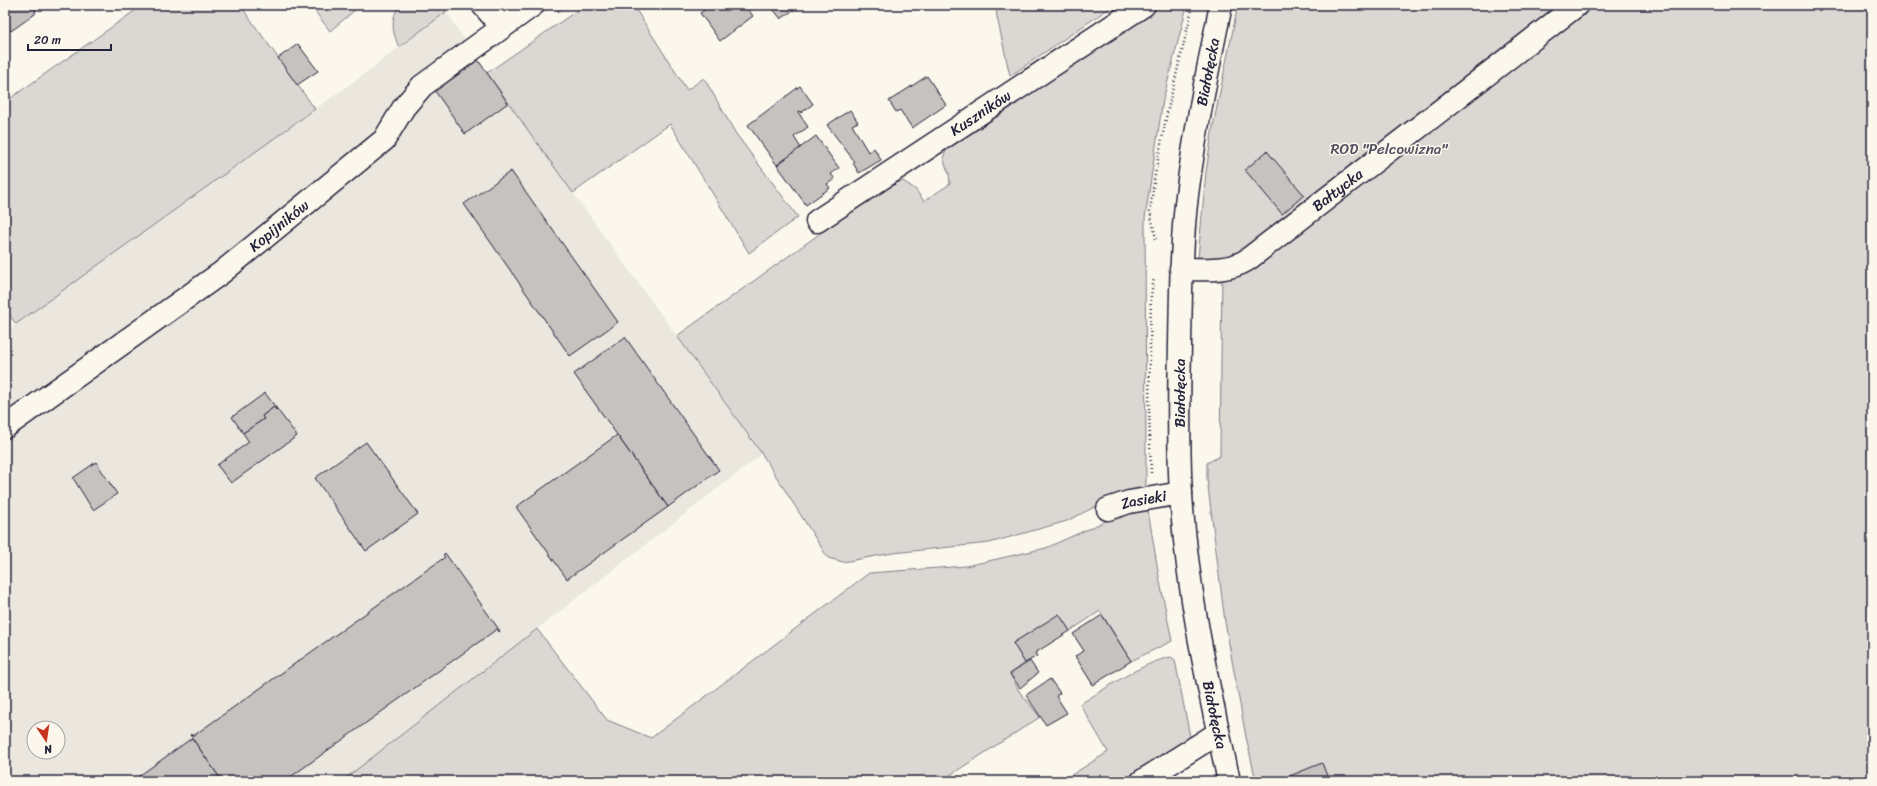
<svg xmlns="http://www.w3.org/2000/svg" width="1877" height="786" font-family="Sriracha,sans-serif">
  <style>
    .built { fill: #ebe7df; fill-rule: evenodd }
    .green { fill: #dbd8d3; stroke: #7e7d87 }
    .building { fill: #c6c2c0; stroke: #22223b }
    .lines { fill: none; stroke-linecap: round; stroke-linejoin: round }
    .minor-casing { stroke: #22223b; stroke-width: 25 }
    .path { stroke: #22223b; stroke-width: 2.5; stroke-dasharray: 1 3; stroke-linecap: butt }
    .minor { stroke: #fbf7ec; stroke-width: 22 }
    .labels { text-anchor: middle; stroke-width: 3; stroke-linejoin: round; paint-order: stroke }
    .street-label { font-size: 15px; fill: #22223b; stroke: #fbf7ec }
    .park-label { font-size: 15px; fill: #505061; stroke: #fbf7ec }
  </style>
  <rect width="100%" height="100%" fill="#fbf7ec"/>
  <filter id="ink" filterUnits="userSpaceOnUse"><feTurbulence type="fractalNoise" baseFrequency=".025" numOctaves="2"/><feDisplacementMap in="SourceGraphic" scale="8" xChannelSelector="R" yChannelSelector="G"/><feConvolveMatrix kernelMatrix="1 2 1 2 8 2 1 2 1" color-interpolation-filters="sRGB"/></filter>
  <g filter="url(#ink)">
    <path class="built" d="M446 12 508 103 762 454 342 781H5V332L364 74ZM34 728H58V752H34Z"/>
    <g class="green">
      <path d="M143 5H240L315 109 16 324 5 309V102Z"/>
      <path d="M310 5H361L330 31Z"/>
      <path d="M400 5H441L446 12 399 47C392 32 390 19 400 5Z"/>
      <path d="M585 5H633L687 90 704 78 736 134 798 217 749 253 670 124 573 193 487 73Z"/>
      <path d="M996 5H1114L1010 76 997 17Z"/>
      <path d="M1157 5H1179L1186 10 1163 100 1145 218 1146 491 1122 493 1067 521 989 543 893 553 843 562 828 558 762 454 677 336 871 197 893 184 903 181 915 189 924 201 950 184 949 174 943 158 947 148 1141 14Z"/>
      <path d="M1238 5H1872V781H1256L1246 737 1225 622 1207 479V463L1220 456 1222 269H1197L1206 172 1213 126Z"/>
      <path d="M1147 504 1159 577 1172 641 1131 661 1100 611 1070 631 1059 615 1013 643 1025 663 1010 674 1019 691 1040 717 941 781H342L537 629 607 720 651 738 869 573 966 566 1046 548 1128 511Z"/>
      <path d="M1171 657 1175 660 1190 737 1128 781H1062L1108 752 1080 704C1107 688 1141 663 1171 657Z"/>
    </g>
    <g class="building">
      <path d="M5 5H35L36 7 35 14 11 31 5 22Z"/>
      <path d="M712 5H745L753 16 720 41 700 13Z"/>
      <path d="M770 5H800L781 19Z"/>
      <path d="M298 44 318 71 297 85 278 58Z"/>
      <path d="M478 60 508 103 465 134 435 91Z"/>
      <path d="M927 76 946 105 912 128 900 110 896 112 889 101Z"/>
      <path d="M800 86 813 104 801 113 800 111 798 112 808 127 794 137 801 148 777 165 748 125Z"/>
      <path d="M850 110 858 122 852 125 868 152 874 148 881 160 859 173 853 163 855 162 827 125Z"/>
      <path d="M816 136 839 168 831 174 835 179 827 184 830 188 806 205 777 165Z"/>
      <path d="M1267 151 1304 195 1282 214 1245 170Z"/>
      <path d="M511 171 618 322 570 356 464 204Z"/>
      <path d="M625 337 719 470 668 507 574 374Z"/>
      <path d="M265 393 277 409 276 410 274 407 262 416 264 419 243 433 232 417Z"/>
      <path d="M274 407 276 410 277 409 297 436 231 483 217 465 249 442 243 433 264 419 262 416Z"/>
      <path d="M617 435 668 507 567 579 516 507Z"/>
      <path d="M366 442 418 514 366 551 315 478Z"/>
      <path d="M96 462 117 494 93 510 73 478Z"/>
      <path d="M445 553 500 631 499 632 497 629 285 781H222L190 735 191 734 193 736 445 557 443 555Z"/>
      <path d="M1059 614 1070 631 1035 653 1037 656 1025 663 1013 643Z"/>
      <path d="M1102 615 1131 661 1093 685 1075 656 1084 651 1073 634Z"/>
      <path d="M1030 661 1038 673 1020 688 1010 674Z"/>
      <path d="M1050 679 1060 693 1056 696 1067 713 1046 725 1026 695Z"/>
      <path d="M192 738 222 781H132Z"/>
      <path d="M1322 763 1329 781H1277Z"/>
    </g>
    <g class="lines">
      <defs>
        <g id="minor">
          <path d="M483 5 502 27"/>
          <path id="s1" d="M1221 5C1208 68 1195 131 1187 195 1181 245 1181 294 1180 344 1179 394 1178 444 1181 494 1187 591 1208 686 1229 781"/>
          <path id="s2" d="M817 221 1144 5"/>
          <path id="s3" d="M1181 269C1203 269 1228 272 1247 260L1577 5"/>
          <path id="s4" d="M5 427 221 273 384 140 404 107 422 86 533 5"/>
          <path id="s5" d="M1108 509 1129 502 1181 493"/>
          <path d="M1142 781 1218 733"/>
        </g>
      </defs>
      <use href="#minor" class="minor-casing"/>
      <g class="path">
        <path d="M558 11 567 5"/>
        <path d="M1156 239 1150 211 1155 175 1167 113 1193 5"/>
        <path d="M1151 473 1149 407 1151 295 1154 278"/>
      </g>
      <use href="#minor" class="minor"/>
    </g>
  </g>
  <g class="labels">
    <g class="street-label">
      <text transform="translate(1208 72) rotate(-79)" y="5">Białołęcka</text>
      <text dy="5" stroke="none"><textPath href="#s2" startOffset="196">Kuszników</textPath></text>
      <text dy="5" stroke="none"><textPath href="#s3" startOffset="182">Bałtycka</textPath></text>
      <text dy="5" stroke="none"><textPath href="#s4" startOffset="340">Kopijników</textPath></text>
      <text transform="translate(1180 393) rotate(-90)" y="5">Białołęcka</text>
      <text dy="5" stroke="none"><textPath href="#s5" startOffset="37">Zasieki</textPath></text>
      <text dy="5" stroke="none"><textPath href="#s1" startOffset="716">Białołęcka</textPath></text>
    </g>
    <g class="park-label">
      <text x="1389" y="154">ROD "Pelcowizna"</text>
    </g>
  </g>
  <rect width="1877" height="786" fill="none" stroke="#fbf7ec" stroke-width="20"/>
  <rect x="10" y="10" width="1857" height="766" fill="none" stroke="#22223b" stroke-width="1.5" filter="url(#ink)"/>
  <g transform="translate(46 740) rotate(167)"><circle r="19" fill="#fbf7ec" stroke="#a4a2a5"/>
  <path d="M0-3L7 15L0 10L-7 15Z" fill="#c8321e"/>
  <text y="-6" font-size="11" font-weight="bold" text-anchor="middle" fill="#22223b">N</text>
  </g>
  <path d="M28 44v6h83v-6" fill="none" stroke="#22223b" stroke-width="2"/>
  <text x="34" y="44" font-size="12" fill="#22223b" stroke="#fbf7ec" stroke-width="3" paint-order="stroke">20 m</text>
</svg>
